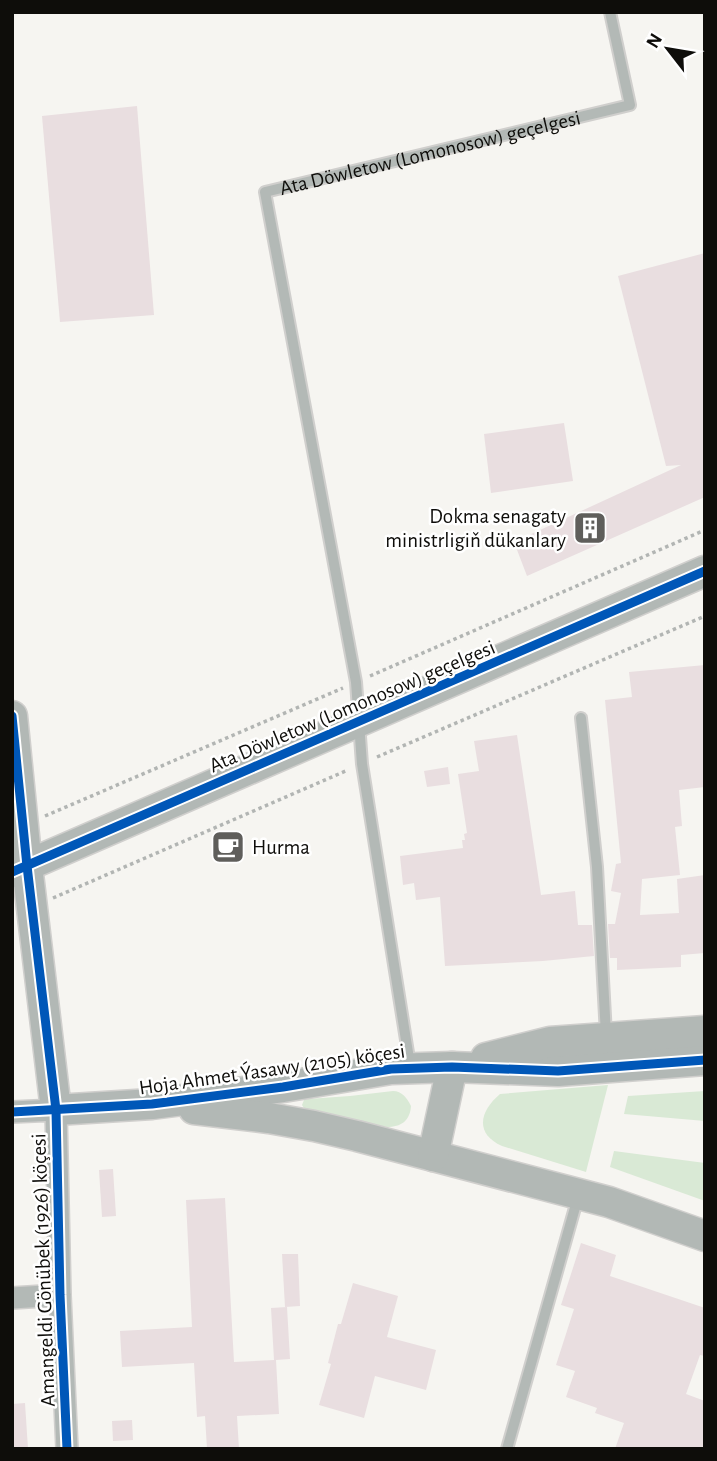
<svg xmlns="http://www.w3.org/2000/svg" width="717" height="1461" font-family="'Alegreya Sans',sans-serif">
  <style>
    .green { fill: #d9e9d5 }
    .building { fill: #e9dee0 }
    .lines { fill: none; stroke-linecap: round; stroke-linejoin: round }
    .lane-casing { stroke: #d0cfcd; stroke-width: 14 }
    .street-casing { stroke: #d0cfcd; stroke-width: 24 }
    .secondary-casing { stroke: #d0cfcd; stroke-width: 33 }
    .path { stroke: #b2b5b3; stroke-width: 3.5; stroke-dasharray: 3.5 3.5; stroke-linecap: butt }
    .lane { stroke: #b3b9b6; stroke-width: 10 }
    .street { stroke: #b3b9b6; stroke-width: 21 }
    .secondary { stroke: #b2b8b5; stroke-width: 30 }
    .cycleway-casing { stroke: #fff; stroke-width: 13 }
    .cycleway { stroke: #0057b8; stroke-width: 9 }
    .labels { text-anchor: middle; stroke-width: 5; stroke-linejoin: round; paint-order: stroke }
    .street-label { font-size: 21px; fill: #0e0d0a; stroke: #fff }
    .poi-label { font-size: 21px; fill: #0e0d0a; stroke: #fff; text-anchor: end }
  </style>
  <rect width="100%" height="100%" fill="#f6f5f1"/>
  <g class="green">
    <path d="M608 1085 586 1172 502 1146C474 1133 480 1111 500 1094Z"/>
    <path d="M393 1091C402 1091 407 1098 411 1106 410 1121 401 1127 387 1127L306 1111 302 1105 304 1100 308 1099 350 1096Z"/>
    <path d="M705 1091V1121L624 1114 628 1096Z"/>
    <path d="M614 1151 705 1163V1201L610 1167Z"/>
  </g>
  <g class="building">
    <path d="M137 106 154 315 60 322 42 116Z"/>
    <path d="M705 253V497L527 576 514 542 681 465 666 466 618 276Z"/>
    <path d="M564 423 573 481 491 493 484 434Z"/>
    <path d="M705 665V787L679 790 682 826 675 827 680 875 642 879 640 915 679 913 677 879 705 875V953L681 955V967L617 970V958H610L608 924H615L621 893 611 891 616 864 621 863 605 700 632 697 629 672Z"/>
    <path d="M517 735 541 895 575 891 578 925H592L594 956 543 961 445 966 440 897 416 900 414 883 403 885 400 856 463 848 462 840H465L464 834 467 833 458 774 479 771 474 741Z"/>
    <path d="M448 767 450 784 427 787 424 771Z"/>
    <path d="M113 1169 116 1216 102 1217 99 1170Z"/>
    <path d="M225 1198 234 1362 274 1360 271 1308 287 1307 290 1359 276 1360 279 1414 237 1416 239 1449H207L205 1416 197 1417 194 1363 122 1367 120 1331 192 1327 186 1200Z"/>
    <path d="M581 1243 616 1255 610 1276 705 1308V1356L700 1355 686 1394 705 1401V1449H615L624 1423 595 1413 597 1408 566 1397 575 1371 556 1365 574 1309 561 1305Z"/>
    <path d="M282 1254H298L300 1306 285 1307Z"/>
    <path d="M353 1283 398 1296 387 1337 436 1350 426 1390 375 1376 364 1418 319 1405 331 1364 328 1363 338 1324H341Z"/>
    <path d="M25 1403 28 1449H12V1404Z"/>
    <path d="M132 1420 133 1440 113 1441 112 1421Z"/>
  </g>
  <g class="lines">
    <defs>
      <g id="lane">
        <path d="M581 718 597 867 606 1035"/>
        <path id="s1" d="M410 1065 362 764 356 682 265 192 630 105 610 12"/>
        <path d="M507 1449 578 1197"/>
      </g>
      <g id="street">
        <path d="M12 1112 56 1110 60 1295 67 1449"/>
        <path d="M12 1298 60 1295"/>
      </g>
      <g id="secondary">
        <path d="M12 716 27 866 56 1110 152 1104 283 1087 391 1069 452 1067 558 1071 705 1060"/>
        <path d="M12 872 705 571"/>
        <path d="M486 1058 550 1042 705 1031"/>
        <path d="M194 1109 269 1118 314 1126 357 1136 609 1202 705 1236"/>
        <path d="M433 1156 452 1067"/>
      </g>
    </defs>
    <use href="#lane" class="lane-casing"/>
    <use href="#street" class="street-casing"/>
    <use href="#secondary" class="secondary-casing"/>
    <g class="path">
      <path d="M370 676 705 530"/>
      <path d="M377 757 705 616"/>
      <path d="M45 816 343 688"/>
      <path d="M53 898 348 770"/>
    </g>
    <use href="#lane" class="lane"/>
    <use href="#street" class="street"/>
    <use href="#secondary" class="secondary"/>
    <defs>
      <g id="cycleway">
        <path d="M12 716 27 866 56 1110 60 1295 67 1449"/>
        <path d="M12 872 705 571"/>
        <path d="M12 1112 152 1104 283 1087 391 1069 452 1067 558 1071 705 1060"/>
      </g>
    </defs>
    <use href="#cycleway" class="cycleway-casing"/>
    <use href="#cycleway" class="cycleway"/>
  </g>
  <defs>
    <symbol id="building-square" viewBox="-11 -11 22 22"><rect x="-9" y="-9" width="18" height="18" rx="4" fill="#5f5e5b" stroke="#fff"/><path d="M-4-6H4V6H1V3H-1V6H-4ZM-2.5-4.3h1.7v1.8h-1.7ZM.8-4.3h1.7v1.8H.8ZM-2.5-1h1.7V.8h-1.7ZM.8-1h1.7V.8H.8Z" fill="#fff"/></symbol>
    <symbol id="cafe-square" viewBox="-11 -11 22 22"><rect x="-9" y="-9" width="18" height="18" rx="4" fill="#5f5e5b" stroke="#fff"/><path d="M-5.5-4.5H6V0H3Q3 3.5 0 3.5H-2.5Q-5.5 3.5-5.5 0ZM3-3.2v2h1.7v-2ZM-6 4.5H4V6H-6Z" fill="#fff"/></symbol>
  </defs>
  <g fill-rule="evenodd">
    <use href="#building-square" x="571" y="509" width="38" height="38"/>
    <use href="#cafe-square" x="209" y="828" width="38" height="38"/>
  </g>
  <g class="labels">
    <g class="street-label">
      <text dy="7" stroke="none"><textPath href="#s1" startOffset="1055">Ata Döwletow (Lomonosow) geçelgesi</textPath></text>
      <text transform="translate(352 706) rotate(-23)" y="7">Ata Döwletow (Lomonosow) geçelgesi</text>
      <text transform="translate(272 1069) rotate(-8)" y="7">Hoja Ahmet Ýasawy (2105) köçesi</text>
      <text transform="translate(43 1270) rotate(-92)" y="7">Amangeldi Gönübek (1926) köçesi</text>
    </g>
    <g class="poi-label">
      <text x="566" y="523">Dokma senagaty<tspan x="566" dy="24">ministrligiň dükanlary</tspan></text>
      <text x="252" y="854" text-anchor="start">Hurma</text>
    </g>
  </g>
  <rect width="717" height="1461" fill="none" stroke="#0e0d0a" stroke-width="28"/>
  <g transform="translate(668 49) rotate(301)" stroke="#ffffff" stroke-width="5" paint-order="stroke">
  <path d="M0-5L12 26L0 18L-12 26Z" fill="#0e0d0a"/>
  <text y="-10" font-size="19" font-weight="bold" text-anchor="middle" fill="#0e0d0a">N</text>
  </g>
</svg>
